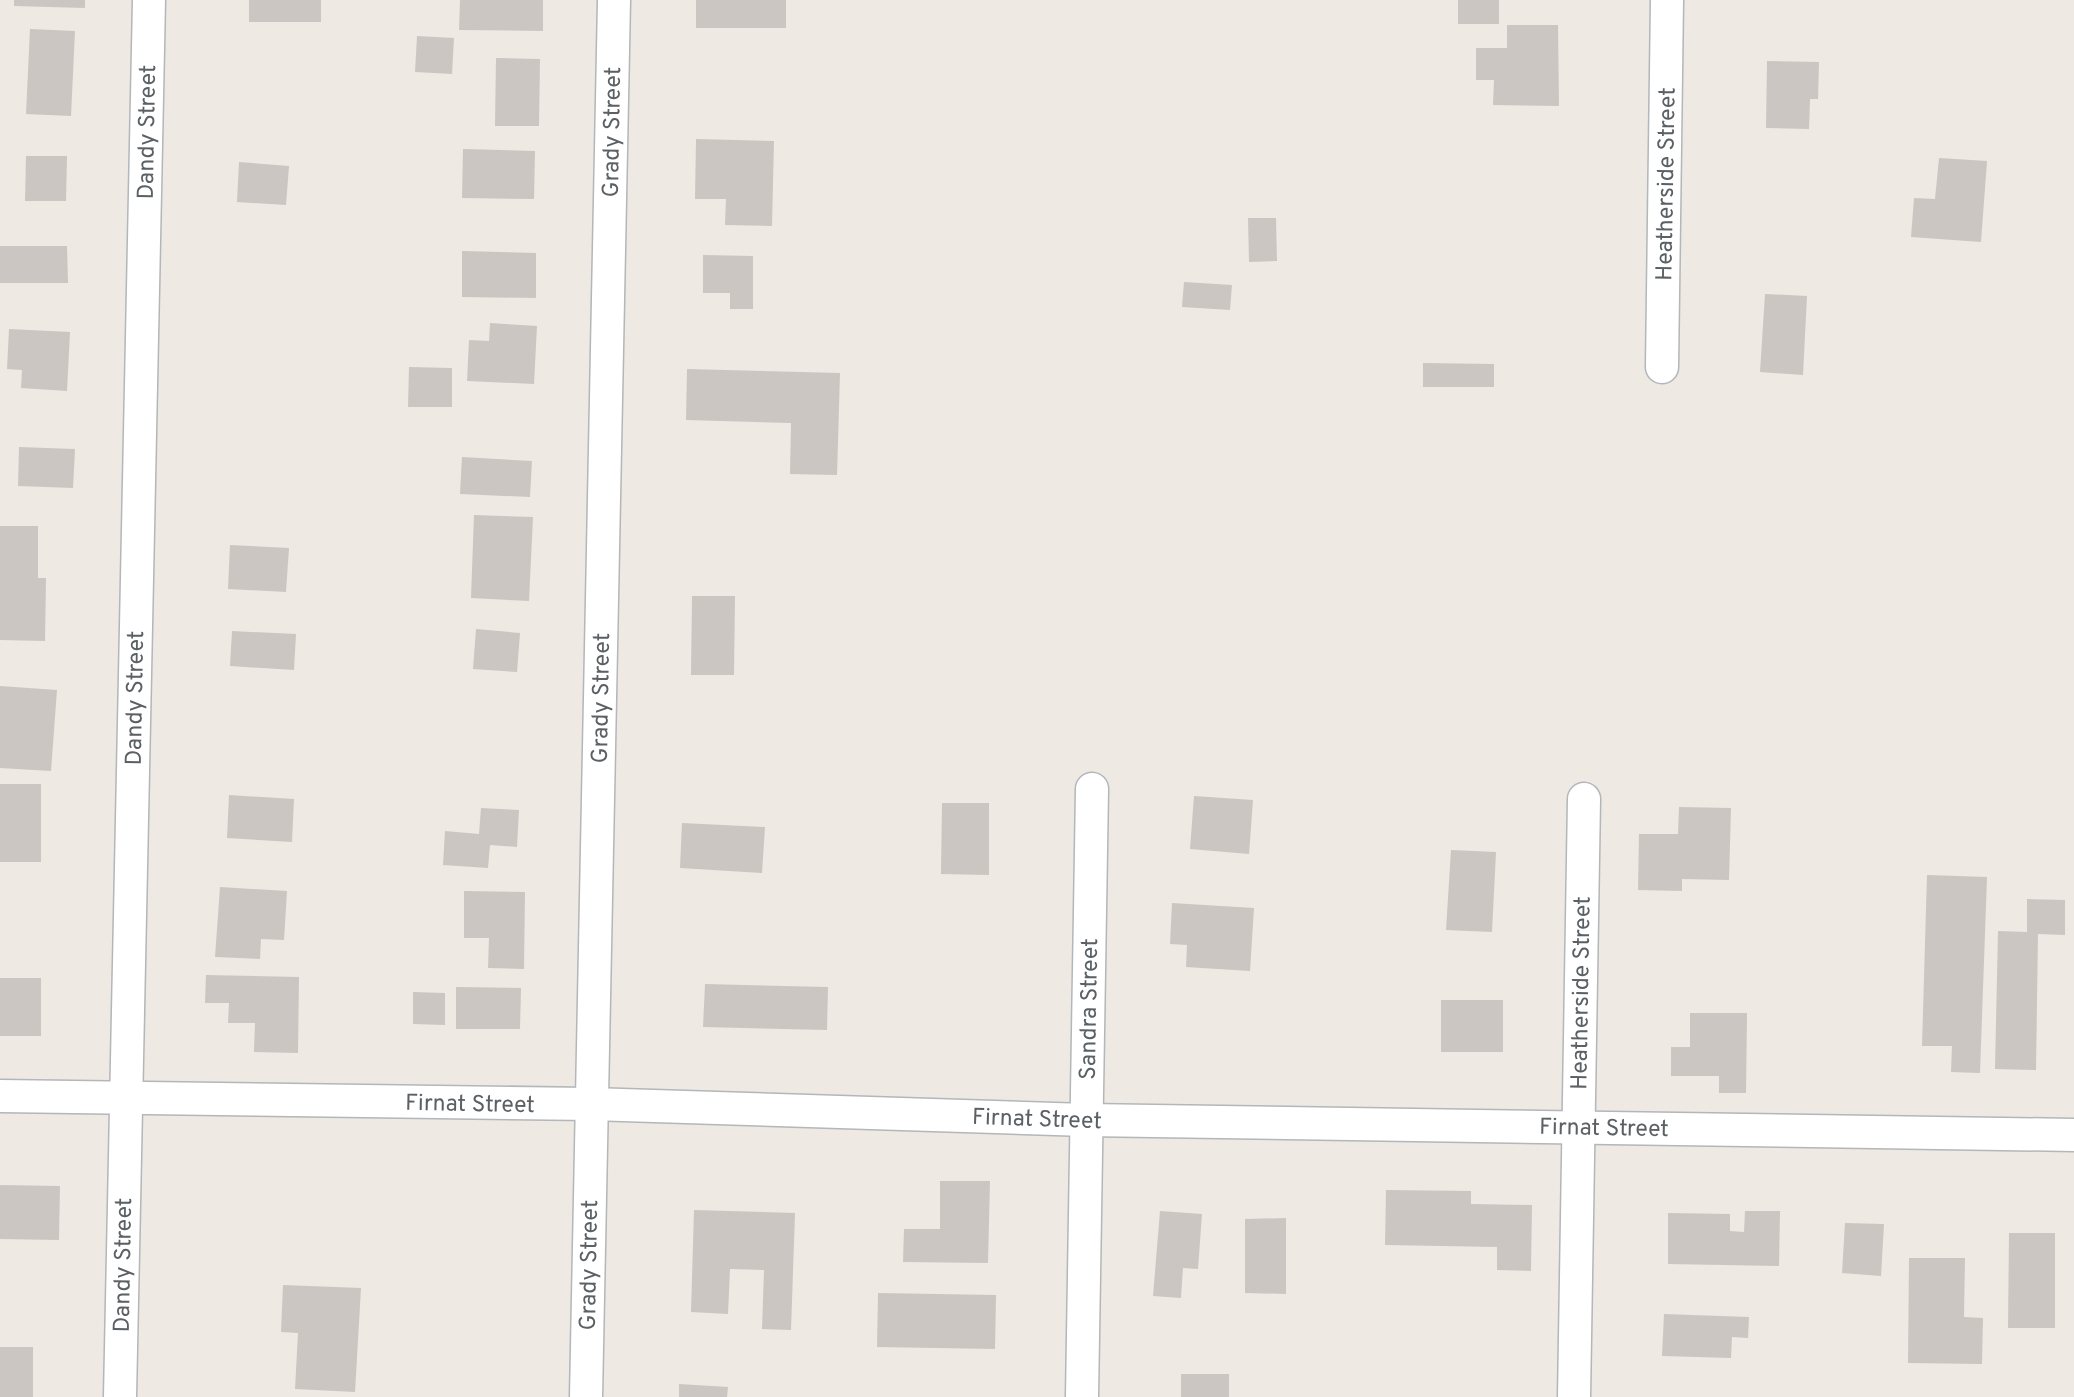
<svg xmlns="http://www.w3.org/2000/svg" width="2074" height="1397" font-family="Overpass,sans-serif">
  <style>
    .building { fill: #cbc6c1 }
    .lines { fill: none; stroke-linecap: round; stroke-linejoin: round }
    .street-casing { stroke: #b3b6ba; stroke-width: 35 }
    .street { stroke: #fff; stroke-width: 32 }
    .labels { text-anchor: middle; stroke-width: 5; stroke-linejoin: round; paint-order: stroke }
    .street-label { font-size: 23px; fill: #5a6063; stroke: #fff }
  </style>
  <rect width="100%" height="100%" fill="#eee9e2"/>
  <g class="building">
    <path d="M14 0H85V8L14 6Z"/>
    <rect x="249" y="0" width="72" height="22"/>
    <path d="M460 0H543V31L459 30Z"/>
    <rect x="696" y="0" width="90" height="28"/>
    <rect x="1458" y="0" width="41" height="24"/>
    <path d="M1507 25H1558L1559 106 1493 105 1494 80H1476V48H1507Z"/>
    <path d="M30 29 75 31 71 116 26 114Z"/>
    <path d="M417 36 454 38 452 74 415 72Z"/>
    <path d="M496 58 540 59 539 126H495Z"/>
    <path d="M1767 61 1819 62 1818 99H1810L1809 129 1766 128Z"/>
    <path d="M696 139 774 141 772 226 725 225 726 199H695Z"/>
    <path d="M463 149 535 151 534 199 462 198Z"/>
    <path d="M26 156H67L66 201H25Z"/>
    <path d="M1939 158 1987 161 1981 242 1911 237 1914 198 1935 199Z"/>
    <path d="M239 162 289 166 286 205 237 202Z"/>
    <path d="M1248 218H1276L1277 261 1249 262Z"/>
    <path d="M0 246H67L68 283H0Z"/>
    <path d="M462 251 536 253V298L462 297Z"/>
    <path d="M703 255 753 256V309H730V293H703Z"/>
    <path d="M1184 282 1232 285 1230 310 1182 307Z"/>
    <path d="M1765 294 1807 296 1803 375 1760 372Z"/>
    <path d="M490 323 537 326 534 384 467 381 469 340 489 341Z"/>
    <path d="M9 329 70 332 67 391 21 388 22 370 7 369Z"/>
    <path d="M1423 363 1494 364V387H1423Z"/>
    <path d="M409 367 452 368V407H408Z"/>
    <path d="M687 369 840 373 837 475 790 474 791 423 686 420Z"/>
    <path d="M19 447 75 449 73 488 18 486Z"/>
    <path d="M462 457 532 461 530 497 460 494Z"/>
    <path d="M474 515 533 517 529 601 471 598Z"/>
    <path d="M0 526H38V578H46L45 641 0 640Z"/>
    <path d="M230 545 289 548 286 592 228 589Z"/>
    <path d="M692 596H735L734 675H691Z"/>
    <path d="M476 629 520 633 517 672 473 669Z"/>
    <path d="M232 631 296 634 294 670 230 666Z"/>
    <path d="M0 686 57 690 51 771 0 768Z"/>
    <rect x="0" y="784" width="41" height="78"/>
    <path d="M229 795 294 799 292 842 227 838Z"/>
    <path d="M1194 796 1253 800 1249 854 1190 849Z"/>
    <path d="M942 803H989V875L941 874Z"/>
    <path d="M1679 807 1731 808 1729 880 1682 879V891L1638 890 1639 834H1678Z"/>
    <path d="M481 808 519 810 517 847 490 845 488 868 443 865 445 831 479 834Z"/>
    <path d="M682 823 765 827 762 873 680 868Z"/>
    <path d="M1451 850 1496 852 1492 932 1446 930Z"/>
    <path d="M1927 875 1987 877 1980 1073 1951 1072 1952 1046H1922Z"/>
    <path d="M220 887 287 891 284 940 261 939 260 959 215 957Z"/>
    <path d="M464 891 525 892 524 969 488 968 489 938H464Z"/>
    <path d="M2027 899 2065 900V935L2038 934 2036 1070 1995 1069 1998 931 2027 932Z"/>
    <path d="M1172 903 1254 908 1250 971 1186 967 1187 945 1170 944Z"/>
    <path d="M206 975 299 977 298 1053 254 1052 255 1023H228L229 1003H205Z"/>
    <rect x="0" y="978" width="41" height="58"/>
    <path d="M705 984 828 987 827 1030 703 1027Z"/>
    <path d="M456 987 521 988 520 1029H456Z"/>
    <path d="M413 992 445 993V1025L413 1024Z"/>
    <rect x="1441" y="1000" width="62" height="52"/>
    <path d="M1690 1013H1747L1746 1093H1719V1076H1671V1047H1690Z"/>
    <path d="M940 1181H990L988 1263 903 1262 904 1229H940Z"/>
    <path d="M0 1185 60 1186 59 1240 0 1239Z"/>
    <path d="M1386 1190 1471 1191V1204L1532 1205 1531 1271 1497 1270V1247L1385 1245Z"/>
    <path d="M694 1210 795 1213 791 1330 762 1329 764 1270 730 1269 728 1314 691 1312Z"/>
    <path d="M1160 1211 1202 1214 1198 1269 1183 1268 1181 1298 1153 1296Z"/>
    <path d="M1745 1211H1780L1779 1266 1668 1264V1213L1730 1214V1231L1744 1232Z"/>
    <path d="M1286 1218V1294L1245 1293V1219Z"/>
    <path d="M1845 1223 1884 1224 1881 1276 1842 1273Z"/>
    <path d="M2009 1233H2055V1328H2008Z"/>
    <path d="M1909 1258H1965L1964 1317 1983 1318 1982 1364 1908 1363Z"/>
    <path d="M283 1285 361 1288 355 1392 295 1389 298 1333 281 1332Z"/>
    <path d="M878 1293 996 1295 995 1349 877 1347Z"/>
    <path d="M1664 1314 1749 1317 1748 1338 1732 1337 1731 1358 1662 1356Z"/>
    <rect x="0" y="1347" width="33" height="50"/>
    <rect x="1181" y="1374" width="48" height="23"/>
    <path d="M679 1384 728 1387 727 1397H679Z"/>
  </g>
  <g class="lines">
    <defs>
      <g id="street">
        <path d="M1662 367 1667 0"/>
        <path d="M0 1096 591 1104 1086 1120 2074 1135"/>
        <path d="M120 1397 149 0"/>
        <path d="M586 1397 614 0"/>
        <path d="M1082 1397 1092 789"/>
        <path d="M1574 1397 1584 799"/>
      </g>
    </defs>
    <use href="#street" class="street-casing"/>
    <use href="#street" class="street"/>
  </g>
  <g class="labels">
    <g class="street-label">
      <text transform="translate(146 132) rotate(-89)" y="8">Dandy Street</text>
      <text transform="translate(611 132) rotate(-89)" y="8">Grady Street</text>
      <text transform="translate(1665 184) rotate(-89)" y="8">Heatherside Street</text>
      <text transform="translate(134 698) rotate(-89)" y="8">Dandy Street</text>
      <text transform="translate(600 698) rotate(-89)" y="8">Grady Street</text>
      <text transform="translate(1580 993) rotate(-89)" y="8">Heatherside Street</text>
      <text transform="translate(1088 1009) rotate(-89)" y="8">Sandra Street</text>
      <text transform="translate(470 1103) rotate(1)" y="8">Firnat Street</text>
      <text transform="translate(1037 1118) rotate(2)" y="8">Firnat Street</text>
      <text transform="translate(1604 1127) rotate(1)" y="8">Firnat Street</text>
      <text transform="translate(122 1265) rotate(-89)" y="8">Dandy Street</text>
      <text transform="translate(588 1265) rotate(-89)" y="8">Grady Street</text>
    </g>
  </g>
</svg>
